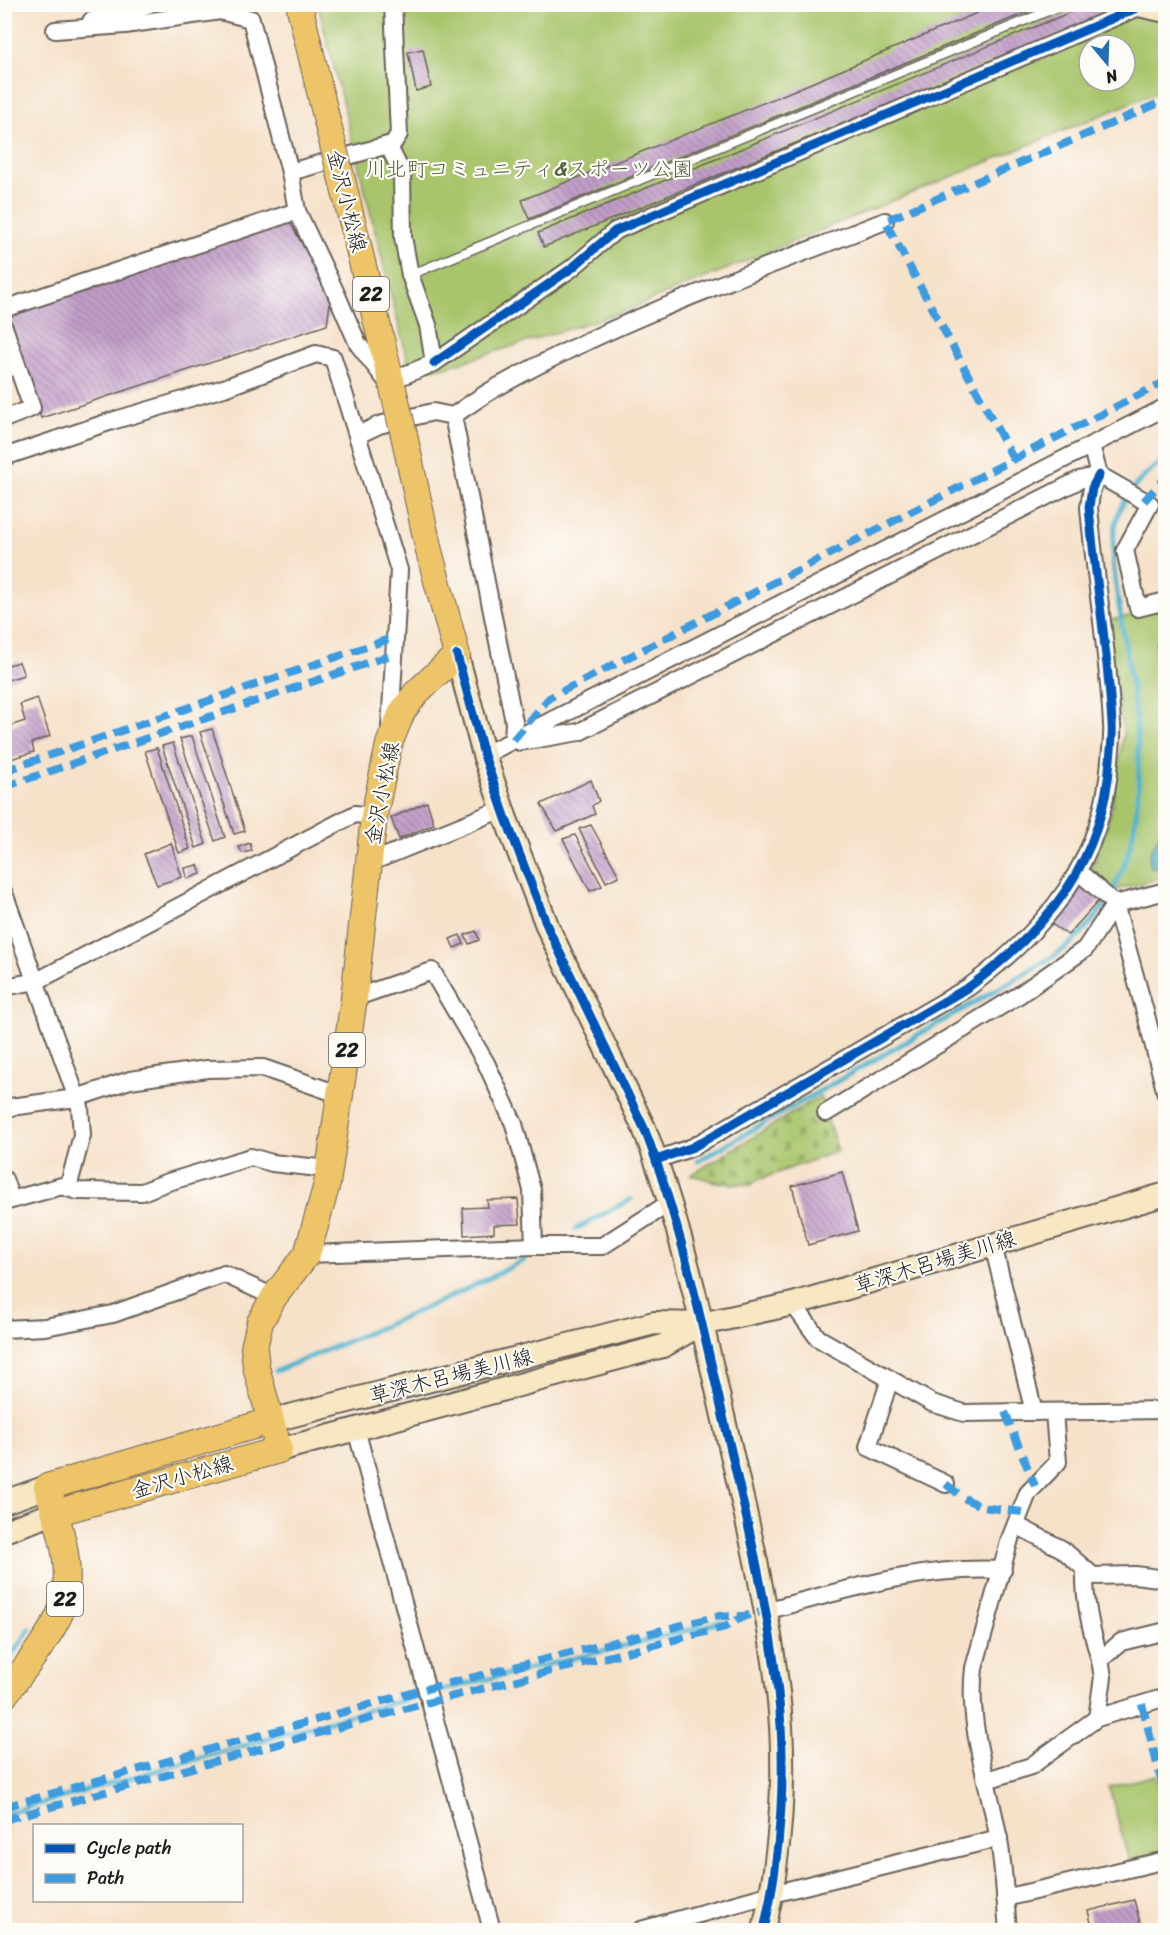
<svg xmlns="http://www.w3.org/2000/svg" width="1170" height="1935" font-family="Sriracha,'Klee One',sans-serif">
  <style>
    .cemetery { fill: url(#cemetery-stones); stroke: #627044; stroke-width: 1.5 }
    .green { fill: #a9c56c; stroke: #627044; stroke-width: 1.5; fill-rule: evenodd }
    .water { fill: url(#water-rules); stroke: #346874; stroke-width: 1.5 }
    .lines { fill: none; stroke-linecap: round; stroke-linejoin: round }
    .stream { stroke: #4db3cc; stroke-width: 5 }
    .building { fill: url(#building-back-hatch) }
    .lane-casing { stroke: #686159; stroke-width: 11 }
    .street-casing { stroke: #686159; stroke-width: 20 }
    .secondary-casing { stroke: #686159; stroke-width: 26 }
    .primary-casing { stroke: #686159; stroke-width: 28 }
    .path { stroke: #686159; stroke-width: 3; stroke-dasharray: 4.5 4.5; stroke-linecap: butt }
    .lane { stroke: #fff; stroke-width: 8 }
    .street { stroke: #fff; stroke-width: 16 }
    .secondary { stroke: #f8e7c3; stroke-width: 22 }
    .primary { stroke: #eec469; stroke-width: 26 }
    .primary-bridge-casing { stroke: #686159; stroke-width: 28; stroke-linecap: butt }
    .primary-bridge { stroke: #eec469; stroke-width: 26 }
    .quiet { stroke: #3c9bdf; stroke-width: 8; stroke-dasharray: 15 8; stroke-linecap: butt }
    .cycleway-casing { stroke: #fdfcf7; stroke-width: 13 }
    .cycleway { stroke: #0057b8; stroke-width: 9 }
    .labels { text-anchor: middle; stroke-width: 4.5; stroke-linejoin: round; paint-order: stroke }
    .shield { fill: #fdfcf7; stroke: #605f5e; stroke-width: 1.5 }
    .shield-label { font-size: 20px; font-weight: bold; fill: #1c1c1c }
    .park-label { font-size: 21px; fill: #54603c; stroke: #fdfcf7 }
    .street-label { font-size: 21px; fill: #1c1c1c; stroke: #fdfcf7 }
  </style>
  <defs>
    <pattern id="cemetery-stones" width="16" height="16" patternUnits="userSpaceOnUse" patternTransform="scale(1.5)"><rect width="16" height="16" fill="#a9c56c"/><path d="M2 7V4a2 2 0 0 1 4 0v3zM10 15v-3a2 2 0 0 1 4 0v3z" fill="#91a95d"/></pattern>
    <pattern id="water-rules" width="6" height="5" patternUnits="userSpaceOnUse" patternTransform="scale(1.5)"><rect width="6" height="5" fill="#4db3cc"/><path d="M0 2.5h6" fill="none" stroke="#3f91a5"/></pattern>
    <pattern id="building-back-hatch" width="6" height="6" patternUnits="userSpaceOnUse" patternTransform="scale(1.5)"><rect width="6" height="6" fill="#c29ec9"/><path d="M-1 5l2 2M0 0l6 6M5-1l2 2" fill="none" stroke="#9d80a2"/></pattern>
  </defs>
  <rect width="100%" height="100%" fill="#fdfcf7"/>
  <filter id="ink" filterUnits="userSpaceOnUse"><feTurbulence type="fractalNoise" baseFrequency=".0167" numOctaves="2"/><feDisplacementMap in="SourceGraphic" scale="12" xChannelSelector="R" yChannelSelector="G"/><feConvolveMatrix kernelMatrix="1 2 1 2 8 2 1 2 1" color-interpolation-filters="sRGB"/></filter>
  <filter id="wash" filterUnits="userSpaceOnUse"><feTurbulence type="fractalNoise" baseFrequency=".008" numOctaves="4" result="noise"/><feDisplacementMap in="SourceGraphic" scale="24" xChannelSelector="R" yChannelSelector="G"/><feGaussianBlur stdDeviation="1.35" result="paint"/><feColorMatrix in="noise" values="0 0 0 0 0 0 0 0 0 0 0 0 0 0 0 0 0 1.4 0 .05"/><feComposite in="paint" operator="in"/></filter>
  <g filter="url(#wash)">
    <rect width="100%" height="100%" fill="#f6e1c9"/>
    <path class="cemetery" d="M820 1096 838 1151 755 1181 752 1185 721 1183 691 1175Z"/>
    <g class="green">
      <path d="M318 5H1165V89L622 312 440 369 409 366ZM1089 45H1125V81H1089Z"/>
      <path d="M1165 608V877L1112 891 1088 869 1095 861 1111 812 1123 733 1107 621Z"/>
      <path d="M1156 1775 1165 1816V1852L1129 1861 1109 1787Z"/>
    </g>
    <path class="water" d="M1165 805V852L1156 868 1151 867C1143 845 1170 836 1162 812Z"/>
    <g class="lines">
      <g class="stream">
        <path d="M698 1161 1024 974C1039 964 1057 956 1070 944 1167 858 1138 729 1121 618 1116 586 1108 549 1117 518 1123 495 1146 472 1166 459"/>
        <path d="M576 1229 631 1199"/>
        <path d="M276 1371C360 1336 444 1303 524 1260"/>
        <path d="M4 1666 30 1629"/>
        <path d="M439 1691 722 1622"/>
        <path d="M4 1814 418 1696"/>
      </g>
    </g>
    <g id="blocks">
      <g class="building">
        <path d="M998 4 1044 5 529 219 522 200 778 97Z"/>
        <path d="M1090 4 1130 5 544 247 538 233Z"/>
        <path d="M423 49 431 87 416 91 408 52Z"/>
        <path d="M288 219 331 296 327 325 41 418 6 314Z"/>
        <path d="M19 662 24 675 4 681V666Z"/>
        <path d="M37 698 50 736 32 743 34 752 4 761V728L25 721 20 704Z"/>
        <path d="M212 729 245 831 234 834 200 732Z"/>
        <path d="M192 736 225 837 215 841 180 739Z"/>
        <path d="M173 743 206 844 196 848 162 746Z"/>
        <path d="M157 748 190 849 179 853 145 751Z"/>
        <path d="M591 780 599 801 592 806 595 814 557 831 541 804Z"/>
        <path d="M427 802 434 824 399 839 391 818Z"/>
        <path d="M591 825 619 876 606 882 579 829Z"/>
        <path d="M575 835 602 886 590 891 563 839Z"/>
        <path d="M171 843 182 877 157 885 144 854Z"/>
        <path d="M250 843 252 851 242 853 239 847Z"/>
        <path d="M198 865 201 874 187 879 185 868Z"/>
        <path d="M1078 879 1100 899 1068 935 1050 923Z"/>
        <path d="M476 931 479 940 469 944 465 935Z"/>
        <path d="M460 935 464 944 454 948 450 939Z"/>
        <path d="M842 1172 858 1231 808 1245 792 1186Z"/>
        <path d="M518 1199 520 1224 494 1225V1233L464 1235 463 1208 488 1207 487 1200Z"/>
        <path d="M1134 1900 1142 1930H1093L1088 1911Z"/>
      </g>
    </g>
  </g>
  <g filter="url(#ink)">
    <use href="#blocks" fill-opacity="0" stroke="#686159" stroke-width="1.5"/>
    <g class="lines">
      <defs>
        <path id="lane" d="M410 275 1065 4"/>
        <g id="street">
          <path d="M91 21 150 4"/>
          <path d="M55 30 125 25 220 11 251 19 290 172 388 145 402 173 403 237 410 275 428 325 434 363 392 380"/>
          <path d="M390 148 399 134 393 4"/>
          <path d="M290 172 297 211 335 291 358 344 388 383"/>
          <path d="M4 309 297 211"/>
          <path d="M4 327 32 408 4 419"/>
          <path d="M434 363 572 268 615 231 1146 4"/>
          <path d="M453 416 514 722 513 740"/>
          <path d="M358 435 379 425 433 412 453 416C469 405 485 393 503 384 624 317 756 271 885 221"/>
          <path d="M1091 445 1099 475 1150 504 1125 550 1138 608 1166 601"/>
          <path d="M4 457 112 421 224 388 316 354 333 358 399 570 390 728"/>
          <path d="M520 742 579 732 1079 480 1099 475"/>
          <path d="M484 755 1166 407"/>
          <path d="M369 863 502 809"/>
          <path d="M1166 891 1115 904 1147 1019 1166 1094"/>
          <path d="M4 893 80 1107 82 1135 68 1188"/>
          <path d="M4 987 37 981 355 814 374 816"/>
          <path d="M354 998 432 971 486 1063 514 1124 532 1190 534 1246"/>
          <path d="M4 1108 76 1098 130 1080 207 1069 263 1068 341 1095"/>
          <path d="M826 1113 1019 995 1085 949 1115 904 1078 871"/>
          <path d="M656 1160 693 1147 969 987C1047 929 1103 862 1110 760 1111 748 1113 736 1112 724 1108 651 1095 579 1089 507L1092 488 1099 475"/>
          <path d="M4 1179 11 1199"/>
          <path d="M4 1202 62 1186 77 1191 142 1192 165 1183 251 1157 272 1163 329 1169"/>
          <path d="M993 1245 1034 1412"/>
          <path d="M307 1254 534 1246H602L671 1202"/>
          <path d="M793 1304 818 1338 932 1403 964 1413 1166 1410"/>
          <path d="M4 1329 45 1327 113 1314 224 1274 274 1297"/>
          <path d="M890 1379 868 1447 946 1484"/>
          <path d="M356 1429 492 1930"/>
          <path d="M1016 1525 1062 1549 1093 1576 1135 1575 1166 1579"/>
          <path d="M1085 1570C1084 1601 1091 1630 1100 1660"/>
          <path d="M765 1611C843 1591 920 1565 1003 1570"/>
          <path d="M1097 1718 1103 1677 1100 1660 1121 1642 1166 1631"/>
          <path d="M987 1780 1031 1766 1097 1718 1166 1697"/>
          <path d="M1005 1898 1166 1860"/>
          <path d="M641 1930 772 1894 999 1838"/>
          <path d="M1008 1930C1005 1899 1004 1866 998 1835 988 1780 967 1724 974 1668L1010 1539 1028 1493 1058 1462 1054 1412"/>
        </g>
        <g id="secondary">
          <path d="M1143 6 1166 11"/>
          <path d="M457 655 484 755 506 819 548 928 644 1128C680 1221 701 1319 723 1416 744 1507 767 1599 778 1692 787 1770 781 1854 764 1930"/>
          <path d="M270 1421 654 1323 702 1324 793 1304 1166 1194"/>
          <path d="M279 1450 663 1346 701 1324"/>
          <path d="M4 1502 47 1487"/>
          <path d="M4 1531 55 1513"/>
        </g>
        <g id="primary">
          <path d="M299 4 327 121"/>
          <path d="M343 184 397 405"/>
          <path d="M55 1513 279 1450 256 1367 254 1348 260 1322 274 1297 307 1254 327 1184 354 998 374 816 389 744 402 712 416 693 457 655 429 551 404 435"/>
          <path d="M4 1696C22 1671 61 1625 65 1597 72 1560 58 1522 47 1487L270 1421"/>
        </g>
      </defs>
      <use href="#lane" class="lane-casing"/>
      <use href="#street" class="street-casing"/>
      <use href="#secondary" class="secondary-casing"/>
      <use href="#primary" class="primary-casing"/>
      <path class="path" d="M1163 618C1159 634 1153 651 1166 665"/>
      <use href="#lane" class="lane"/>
      <use href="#street" class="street"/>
      <use href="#secondary" class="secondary"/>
      <use href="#primary" class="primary"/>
      <defs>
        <g id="primary-bridge">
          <path d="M327 121 343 184"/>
          <path d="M397 405 404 435"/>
        </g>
      </defs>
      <use href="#primary-bridge" class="primary-bridge-casing"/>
      <use href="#primary-bridge" class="primary-bridge"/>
      <g class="quiet">
        <path d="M1014 460 885 221 1166 100"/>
        <path d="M1144 501 1166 477"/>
        <path d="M513 740 549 698 1166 381"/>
        <path d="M4 771 395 637"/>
        <path d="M4 787 394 654"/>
        <path d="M1005 1412 1035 1486"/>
        <path d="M946 1484 962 1497 982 1507 1022 1512"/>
        <path d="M1142 1704 1166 1800"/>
        <path d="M4 1807 426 1689 719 1616H745"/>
        <path d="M4 1820 430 1702 725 1627 745 1616 765 1611"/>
      </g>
      <defs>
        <g id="cycleway">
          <path d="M434 363 572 268 615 231 1146 4"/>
          <path d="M457 655 484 755 506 819 548 928 644 1128C680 1221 701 1319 723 1416 744 1507 767 1599 778 1692 787 1770 781 1854 764 1930"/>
          <path d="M656 1160 693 1147 969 987C1047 929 1103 862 1110 760 1111 748 1113 736 1112 724 1108 651 1095 579 1089 507L1092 488 1099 475"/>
        </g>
      </defs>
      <use href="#cycleway" class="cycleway-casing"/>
      <use href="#cycleway" class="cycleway"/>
    </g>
  </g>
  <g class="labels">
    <g class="shield">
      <rect x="353" y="277" width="36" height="34" rx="4.5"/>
      <rect x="329" y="1033" width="36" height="34" rx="4.5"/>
      <rect x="47" y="1582" width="36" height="34" rx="4.5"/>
    </g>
    <g class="shield-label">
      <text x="371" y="301">22</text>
      <text x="347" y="1057">22</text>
      <text x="65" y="1606">22</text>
    </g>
    <g class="park-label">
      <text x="529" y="176">川北町コミュニティ&amp;スポーツ公園</text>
    </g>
    <g class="street-label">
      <text transform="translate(347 201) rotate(76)" y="7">金沢小松線</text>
      <text transform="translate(382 793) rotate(-79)" y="7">金沢小松線</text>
      <text transform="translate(935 1262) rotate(-17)" y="7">草深木呂場美川線</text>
      <text transform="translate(451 1376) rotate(-14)" y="7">草深木呂場美川線</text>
      <text transform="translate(182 1477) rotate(-16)" y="7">金沢小松線</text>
    </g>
  </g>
  <rect width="1170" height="1935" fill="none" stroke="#fdfcf7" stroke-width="24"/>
  <rect x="33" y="1824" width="210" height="78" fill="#fdfcf7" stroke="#a3a29f" stroke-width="1.5"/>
  <rect x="45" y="1844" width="30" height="9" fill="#0057b8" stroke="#a3a29f" stroke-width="1.5"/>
  <text x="87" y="1854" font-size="18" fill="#1c1c1c">Cycle path</text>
  <rect x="45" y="1874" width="30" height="9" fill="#3c9bdf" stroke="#a3a29f" stroke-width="1.5"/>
  <text x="87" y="1884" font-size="18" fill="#1c1c1c">Path</text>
  <g transform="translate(1107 63) rotate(161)"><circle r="28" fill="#fdfcf7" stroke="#a3a29f" stroke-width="1.5"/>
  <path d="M0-4.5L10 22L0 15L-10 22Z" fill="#1f6fb2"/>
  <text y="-9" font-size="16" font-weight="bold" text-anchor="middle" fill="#1c1c1c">N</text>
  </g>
</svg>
